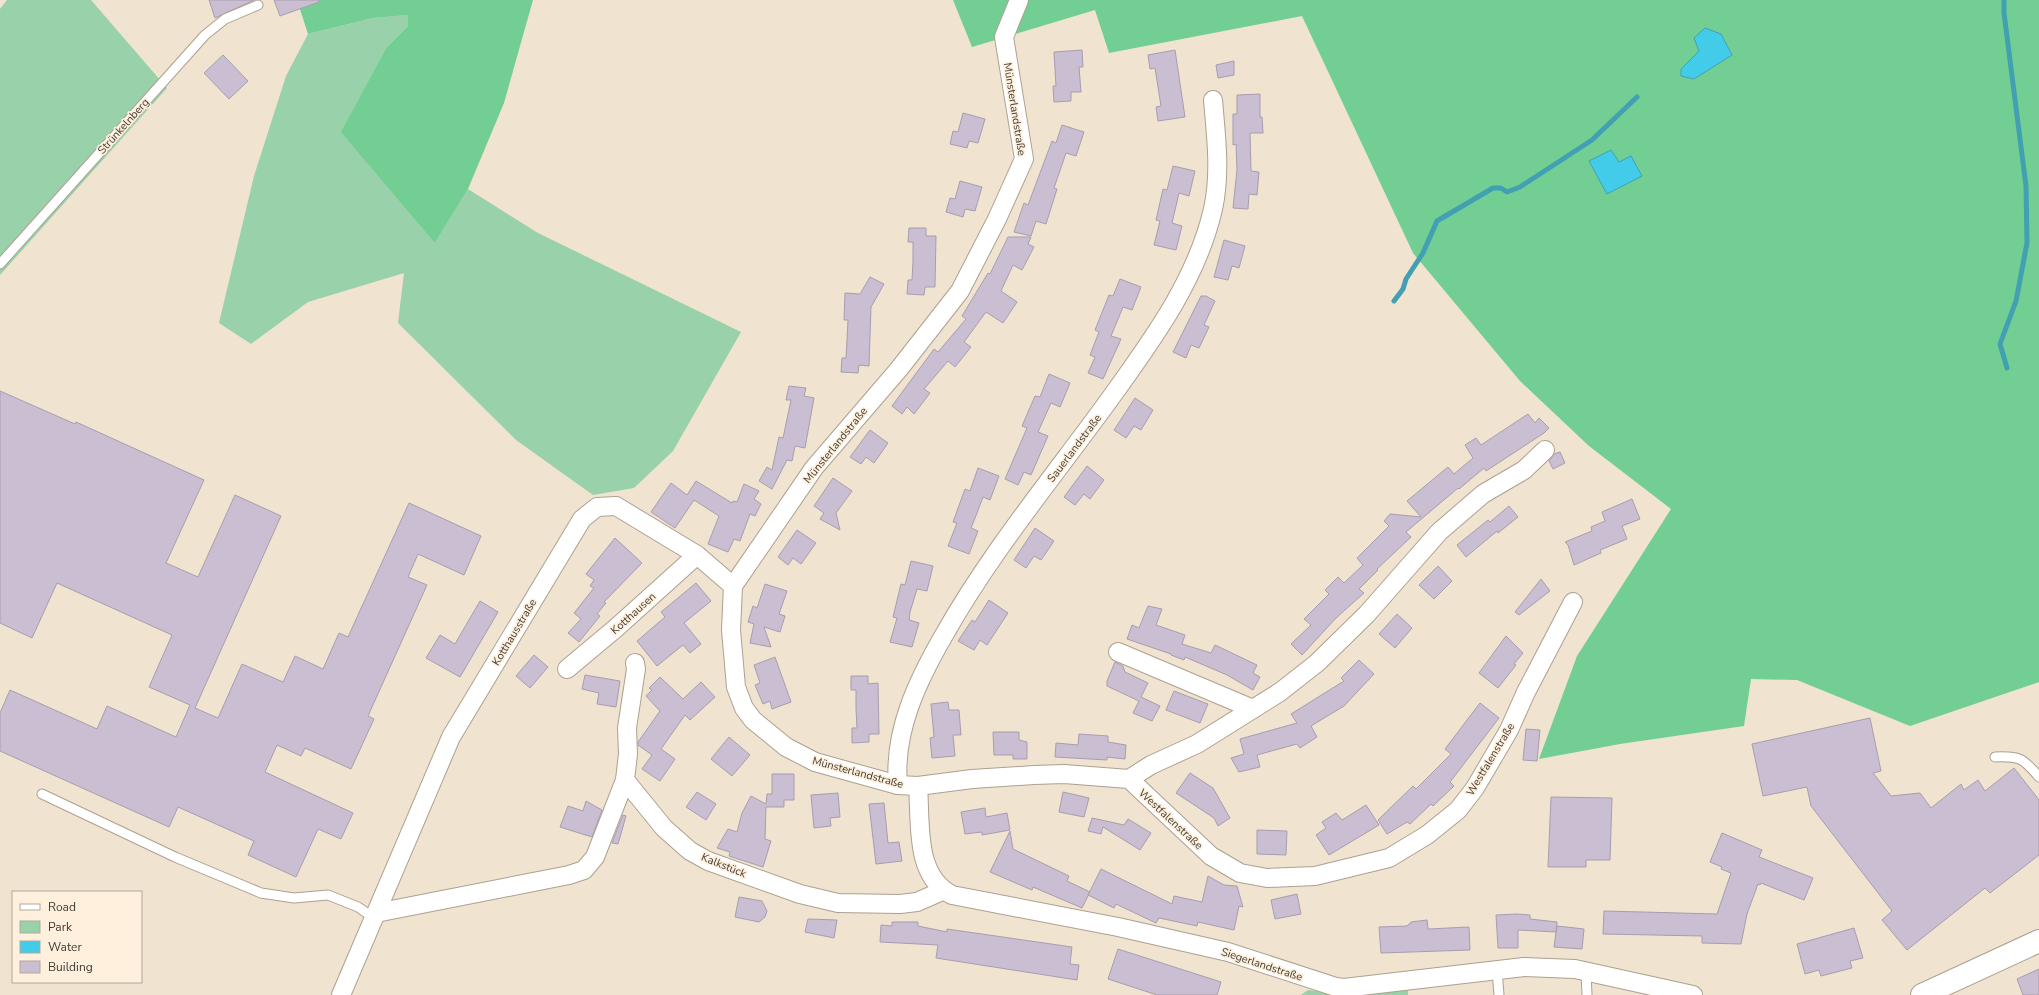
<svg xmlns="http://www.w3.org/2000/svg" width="2039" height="995" font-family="'Nunito Sans',sans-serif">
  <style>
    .green { fill: #98d1aa }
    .forest { fill: #73ce93 }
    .water { fill: #42ccea; stroke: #42a0b3 }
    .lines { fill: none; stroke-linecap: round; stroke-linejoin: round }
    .stream { stroke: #42a0b3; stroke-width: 5 }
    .building { fill: #cabfd2; stroke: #a89daf }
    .lane-casing { stroke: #ada08f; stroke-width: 11 }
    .street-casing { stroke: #ada08f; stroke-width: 20 }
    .secondary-casing { stroke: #ada08f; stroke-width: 24 }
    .lane { stroke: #fff; stroke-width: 9 }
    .street { stroke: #fff; stroke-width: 18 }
    .secondary { stroke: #fff; stroke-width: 22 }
    .labels { text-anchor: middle; stroke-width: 3.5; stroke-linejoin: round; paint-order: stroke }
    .street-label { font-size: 11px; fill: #413b34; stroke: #fef0dd }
  </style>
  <rect width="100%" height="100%" fill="#f0e3d0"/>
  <g class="green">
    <path d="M7 0H91L167 88 0 275V9Z"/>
    <path d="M408 15V26L387 47 435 243 468 189 538 233 741 332 673 451 634 488 593 495 516 440 398 323 404 273 308 302 251 344 219 323 254 176 286 76 308 34 373 18Z"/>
    <path d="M1408 988V995H1301L1308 990 1345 995Z"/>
  </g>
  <g class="forest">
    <path d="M297 0H533L504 103 468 189 435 243 341 132 387 47 408 26V15L373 18 308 34Z"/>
    <path d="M953 0H2039V682L1910 726 1797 680 1751 679 1744 726 1620 744 1539 759 1577 656 1671 509 1589 446 1520 381 1413 253 1302 16 1109 53 1095 10 972 47Z"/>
  </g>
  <g class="water">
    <path d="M1705 28 1721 34 1732 55 1694 79 1681 76V69L1699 51 1694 38Z"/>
    <path d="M1611 150 1619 162 1631 156 1642 176 1607 194 1589 161Z"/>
  </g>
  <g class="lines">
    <g class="stream">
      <path d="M2004 0V13L2026 186 2027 243 2016 301 2000 344 2007 368"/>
      <path d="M1394 301 1403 289 1406 279 1423 253 1437 221 1493 188H1501L1507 192 1520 187 1592 140 1637 97"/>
    </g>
  </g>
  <g class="building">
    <path d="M209 0H254L215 18Z"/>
    <path d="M274 0H318L319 2 280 16Z"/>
    <path d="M1082 50 1083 67H1079L1081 92H1071V101L1054 102 1053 86H1056L1054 52Z"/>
    <path d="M1175 50 1185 117 1158 121 1156 107 1161 106 1155 68 1150 69 1148 55Z"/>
    <path d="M223 55 248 81 229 99 204 73Z"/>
    <path d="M1234 61V75L1218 78 1216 65Z"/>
    <path d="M1260 94V117H1262L1263 133H1250L1251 171 1259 172 1257 195 1249 194 1248 209 1233 208 1237 170 1236 144 1233 145V114H1237V95Z"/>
    <path d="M963 113 985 119 978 143 969 141 967 148 950 144 953 131 958 132Z"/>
    <path d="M1062 125 1084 132 1076 156 1066 153 1054 188 1057 189 1046 224 1036 221 1031 236 1014 232 1024 203 1028 205 1052 141 1056 143Z"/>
    <path d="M1173 166 1195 171 1189 196 1179 193 1172 223 1182 226 1176 250 1154 245 1160 221 1156 220 1163 189 1167 190Z"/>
    <path d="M960 181 982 187 975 211 965 209 963 217 946 212 950 198 955 199Z"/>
    <path d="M909 228H926V236H936L935 287H925L924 295 907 294 908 280H912L913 261V242H908Z"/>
    <path d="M1008 237H1031L1028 244 1034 247 1022 270 1013 265 1001 291 1017 302 1003 323 986 312 964 342 971 347 955 367 948 361 924 389 930 393 914 414 907 407 902 414 892 406 934 349 938 352 966 319 962 316 988 273 990 274Z"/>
    <path d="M1224 240 1245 246 1239 268 1232 266 1228 280 1214 277Z"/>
    <path d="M870 277 884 284 871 307 869 366 859 365 858 373 841 372 842 358H846L847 340 848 320H844L845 293 860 294Z"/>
    <path d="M1120 279 1141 287 1132 310 1123 307 1111 336 1121 339 1103 379 1088 373 1095 357 1090 355 1099 332 1095 330 1109 295 1113 296Z"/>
    <path d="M1201 296H1206L1215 301 1204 325 1209 327 1199 348 1191 345 1186 358 1173 352Z"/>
    <path d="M1049 374 1070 383 1060 407 1051 403 1038 432 1048 436 1031 475 1024 472 1018 485 1005 479 1027 428 1022 426 1035 396 1040 397Z"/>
    <path d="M789 386 806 388 804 396 814 398 805 448 795 446 792 461 787 460 772 489 759 481 767 467 772 470 779 437 783 438 791 400H786Z"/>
    <path d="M0 391 75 424 76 422 204 480 166 563 198 577 235 495 281 516 195 708 218 718 242 664 283 682 295 656 323 669 339 633 348 637 409 503 481 536 464 575 418 554 408 577 427 585 368 716 374 719 351 769 305 748 301 756 277 745 265 772 353 813 341 839 318 829 296 877 248 855 254 841 178 807 169 827 0 751V713L10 690 97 729 107 706 176 737 190 705 149 687 172 635 57 583 32 638 0 623Z"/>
    <path d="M1135 398 1153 410 1141 430 1134 426 1126 438 1114 430Z"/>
    <path d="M1528 414 1535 423 1539 418 1549 428 1544 433 1486 471 1484 468 1459 489 1458 488 1406 532 1411 537 1377 569 1378 570 1359 589 1364 593 1336 618 1302 655 1291 644 1311 625 1304 619 1329 594 1325 590 1338 577 1344 583 1363 565 1357 558 1389 526 1384 521 1390 514 1421 517 1407 501 1448 467 1454 474 1473 458 1465 445 1476 438 1481 445Z"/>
    <path d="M870 430 888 443 874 463 866 457 861 464 850 457Z"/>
    <path d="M1560 452 1565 463 1553 469 1549 461 1554 454Z"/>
    <path d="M1087 466 1104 480 1090 499 1084 494 1075 505 1064 497Z"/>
    <path d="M978 468 999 476 990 500 983 497 977 513 971 528 978 531 969 554 948 546 957 523 953 522 965 489 970 491Z"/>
    <path d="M833 478 852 491 836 513 840 530 820 519 824 513 814 506Z"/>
    <path d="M696 481 732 503 733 501 737 502 744 484 759 491 754 499 761 504 755 516 750 514 740 541 734 539 728 552 708 544 719 516 694 500 675 528 651 512 671 483 687 495Z"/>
    <path d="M1632 499 1640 519 1622 526 1627 539 1600 550 1601 553 1574 565 1568 545 1565 542 1592 531 1591 527 1605 521 1602 512Z"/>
    <path d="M1509 506 1518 517 1498 533 1497 531 1466 557 1457 545 1488 520 1490 522Z"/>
    <path d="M1035 528 1054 541 1041 560 1034 556 1026 568 1014 560Z"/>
    <path d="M797 530 816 543 801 564 793 558 788 565 778 557Z"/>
    <path d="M615 538 642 563 604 602 606 603 597 614 600 616 579 642 568 633 581 619 574 613 594 588 590 586 594 580 586 574Z"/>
    <path d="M911 561 933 566 927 591 917 589 910 612 909 620 919 623 912 647 890 642 897 618 893 617 901 584 905 585Z"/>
    <path d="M1438 566 1452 581 1434 599 1419 585Z"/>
    <path d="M1541 579 1550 591 1519 615 1515 612Z"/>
    <path d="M696 583 711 601 684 623 701 644 690 653 683 645 657 666 637 641 665 617 661 612Z"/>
    <path d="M765 584 787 591 779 614 785 616 780 632 764 627 771 647 750 643 754 624 748 622 753 606 757 608Z"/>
    <path d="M989 600 1008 613 987 645 980 640 974 650 958 641 972 620 975 622Z"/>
    <path d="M480 601 498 612 460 677 426 658 440 635 455 644Z"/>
    <path d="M1148 606 1162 609 1156 625 1185 635 1182 644 1211 653 1215 645 1257 665 1253 673 1260 677 1253 690 1227 675 1185 657 1184 660 1171 655V654L1127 639 1132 625 1139 628Z"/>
    <path d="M1397 614 1412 628 1395 648 1379 634Z"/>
    <path d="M1506 636 1523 653 1514 664 1516 665 1498 688 1479 673Z"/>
    <path d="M534 655 548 667 530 688 516 676Z"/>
    <path d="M775 657 791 702 772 709 770 701 763 704 755 685 760 683 754 665Z"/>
    <path d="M1359 660 1374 674 1344 706 1311 726 1317 737 1300 748 1297 744 1257 755 1260 767 1239 772 1231 758 1244 754 1240 739 1297 723 1291 714 1344 681 1341 678Z"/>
    <path d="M1115 662 1123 666 1125 672 1148 683 1141 697 1160 706 1152 721 1133 713 1139 701 1107 686V681Z"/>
    <path d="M585 675 620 681 616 707 597 704 599 693 582 689Z"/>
    <path d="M851 676H868V684L878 683 879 734H869V742L852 743V728H857L856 709V690H851Z"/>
    <path d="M660 677 683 699 701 682 715 697 690 720 685 715 661 749 675 759 660 781 642 769 652 755 638 745V742L660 711 646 696 652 690 649 688Z"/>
    <path d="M1174 691 1208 704 1200 723 1166 710Z"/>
    <path d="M948 702 949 710H959L961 735H953L955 756 932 758 930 738 934 737 931 704Z"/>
    <path d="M1480 703 1499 718 1450 782 1454 786 1433 806 1431 804 1410 824 1407 822 1387 834 1378 820 1413 786 1416 789 1451 754 1445 749Z"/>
    <path d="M1870 718 1881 771 1873 773 1891 796 1920 793 1931 808 1961 784 1964 790 1978 780 1985 791 2014 768 2039 800V855L1990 893 1985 888 1907 950 1882 920 1892 911 1811 806 1807 787 1763 796 1752 744Z"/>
    <path d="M1526 729 1540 730 1537 761 1523 760Z"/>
    <path d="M993 732H1019V740L1027 742V759H1013V755H994Z"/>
    <path d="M1079 734 1108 736V742L1126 745 1125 759 1107 757V760L1055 757 1056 743 1078 745Z"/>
    <path d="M729 737 750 755 732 776 711 759Z"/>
    <path d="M1190 773 1213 788 1230 818 1218 826 1214 818 1176 793Z"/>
    <path d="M772 774H794V800H784V807H766L765 839 771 841 763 867 729 856 730 852 717 848 728 829 737 832 742 813 751 796 766 804 767 794H772Z"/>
    <path d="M697 792 716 804 706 820 686 807Z"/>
    <path d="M1063 792 1089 798 1084 817 1059 812Z"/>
    <path d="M838 793 840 817 830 818 831 826 814 828 811 795Z"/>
    <path d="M1551 797 1612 798 1610 860H1586V867H1548Z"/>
    <path d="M586 801 602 810 592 837 560 827 568 806 583 811Z"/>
    <path d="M884 803 888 843 899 842 902 861 876 864 869 804Z"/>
    <path d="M1366 805 1379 825 1329 855 1316 835 1326 828 1322 822 1336 813 1342 820Z"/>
    <path d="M985 808 986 817 1007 813 1010 830 982 835V832L965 834 961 812Z"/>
    <path d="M623 815 626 816 618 844 612 843Z"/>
    <path d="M1092 818 1124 825 1128 819 1151 833 1140 850 1103 827 1101 834 1088 831Z"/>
    <path d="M1257 830 1287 831 1286 855 1257 854Z"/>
    <path d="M1010 831 1013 849 1069 876 1067 881 1090 892 1082 908 1033 887 1032 890 990 872Z"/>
    <path d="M1722 833 1762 850 1759 857 1813 878 1804 900 1761 883 1760 885 1758 884 1747 914 1741 944 1702 943V936L1603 934 1604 911 1717 914 1731 873 1721 869 1722 867 1710 862Z"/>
    <path d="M1101 869 1172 904 1174 896 1202 902 1208 876 1224 885 1237 886 1243 907 1239 906 1234 930 1198 922 1197 926 1159 918 1156 923 1116 904 1114 908 1088 895Z"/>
    <path d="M1297 894 1301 914 1275 919 1271 900Z"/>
    <path d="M739 897 762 901 767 911 765 917 759 922 735 917Z"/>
    <path d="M1517 914 1530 915V919L1557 922 1556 932 1518 930V948H1498L1496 915Z"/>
    <path d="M808 919 837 920 834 938 805 932Z"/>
    <path d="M1427 920 1428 929 1469 927 1470 950 1381 953 1379 927 1407 926 1411 922Z"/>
    <path d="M892 922H918V926L947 932V929L1072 947 1070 964 1079 965 1077 980 936 958 938 945 880 942 881 925 892 926Z"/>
    <path d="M1557 926 1584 929 1582 949 1554 947Z"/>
    <path d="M1854 928 1863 958 1850 961 1852 968 1821 976 1819 970 1805 974 1797 944Z"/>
    <path d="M1118 949 1221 982 1217 995H1157L1108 979Z"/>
    <path d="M2039 969V995H2023L2017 979Z"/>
  </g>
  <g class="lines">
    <defs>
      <g id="lane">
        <path d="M0 264 205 35 225 19 258 5"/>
        <path d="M1995 757C2020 756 2023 758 2039 777"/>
        <path d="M42 794 175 857 261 893 294 898 328 895 358 907 374 918"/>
        <path d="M1497 970 1499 995"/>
        <path d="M1586 972 1587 995"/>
      </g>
      <g id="street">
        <path d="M1019 0 1004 37 1024 159 997 219 960 291 899 369 814 468 733 586 731 630 736 687 744 708 753 720 786 747 815 762 898 785 918 786 972 779 1034 775 1064 774 1129 779 1211 856 1240 873 1267 878 1315 876 1389 858 1427 835 1458 810 1475 788 1509 730 1526 692 1573 602"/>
        <path d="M1118 652 1253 709"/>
        <path d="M567 669 616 628 697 555"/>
        <path d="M1129 779 1151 765 1197 744 1280 692 1317 663 1367 614 1439 532 1483 494 1524 470 1545 450"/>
        <path d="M625 780 664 828 690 851 708 861 800 894 838 903 900 904 917 902 942 891"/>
        <path d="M898 785C893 731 918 680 944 635 992 550 1055 475 1112 396 1153 339 1197 279 1213 209 1221 173 1216 136 1213 100"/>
        <path d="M918 786C921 823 914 876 952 895L1118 927 1228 952 1336 987 1344 988 1524 967 1575 969 1693 995"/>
        <path d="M376 913 569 875 584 870 595 857 625 780 628 754 627 728 636 669 635 663"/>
        <path d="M341 995 451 737 582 519 597 507 616 506 697 555 733 586"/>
      </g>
      <path id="secondary" d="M1922 995 2039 941"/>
    </defs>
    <use href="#lane" class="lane-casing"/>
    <use href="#street" class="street-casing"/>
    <use href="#secondary" class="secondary-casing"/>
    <use href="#lane" class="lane"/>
    <use href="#street" class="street"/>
    <use href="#secondary" class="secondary"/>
  </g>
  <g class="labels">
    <g class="street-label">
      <text transform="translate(1015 109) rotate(81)" y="4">Münsterlandstraße</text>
      <text transform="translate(123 126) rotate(-48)" y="4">Strünkelnberg</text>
      <text transform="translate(835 445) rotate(-51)" y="4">Münsterlandstraße</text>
      <text transform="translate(1074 448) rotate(-53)" y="4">Sauerlandstraße</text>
      <text transform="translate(633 613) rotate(-42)" y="4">Kotthausen</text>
      <text transform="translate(514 632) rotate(-59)" y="4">Kotthausstraße</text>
      <text transform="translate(1490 759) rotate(-59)" y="4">Westfalenstraße</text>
      <text transform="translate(858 772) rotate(15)" y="4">Münsterlandstraße</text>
      <text transform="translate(1171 819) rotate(43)" y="4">Westfalenstraße</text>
      <text transform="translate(724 865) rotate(22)" y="4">Kalkstück</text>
      <text transform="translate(1262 964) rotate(18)" y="4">Siegerlandstraße</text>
    </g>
  </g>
  <rect x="12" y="891" width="130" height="92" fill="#fef0dd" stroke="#b2a899"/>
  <rect x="20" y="904" width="20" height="6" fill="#ffffff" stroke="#b2a899"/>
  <text x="48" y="911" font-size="12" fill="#413b34">Road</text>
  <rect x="20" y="921" width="20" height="12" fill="#98d1aa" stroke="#b2a899"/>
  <text x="48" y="931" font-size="12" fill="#413b34">Park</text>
  <rect x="20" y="941" width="20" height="12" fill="#42ccea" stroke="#b2a899"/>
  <text x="48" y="951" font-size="12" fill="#413b34">Water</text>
  <rect x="20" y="961" width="20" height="12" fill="#cabfd2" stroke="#b2a899"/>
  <text x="48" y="971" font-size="12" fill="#413b34">Building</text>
</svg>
